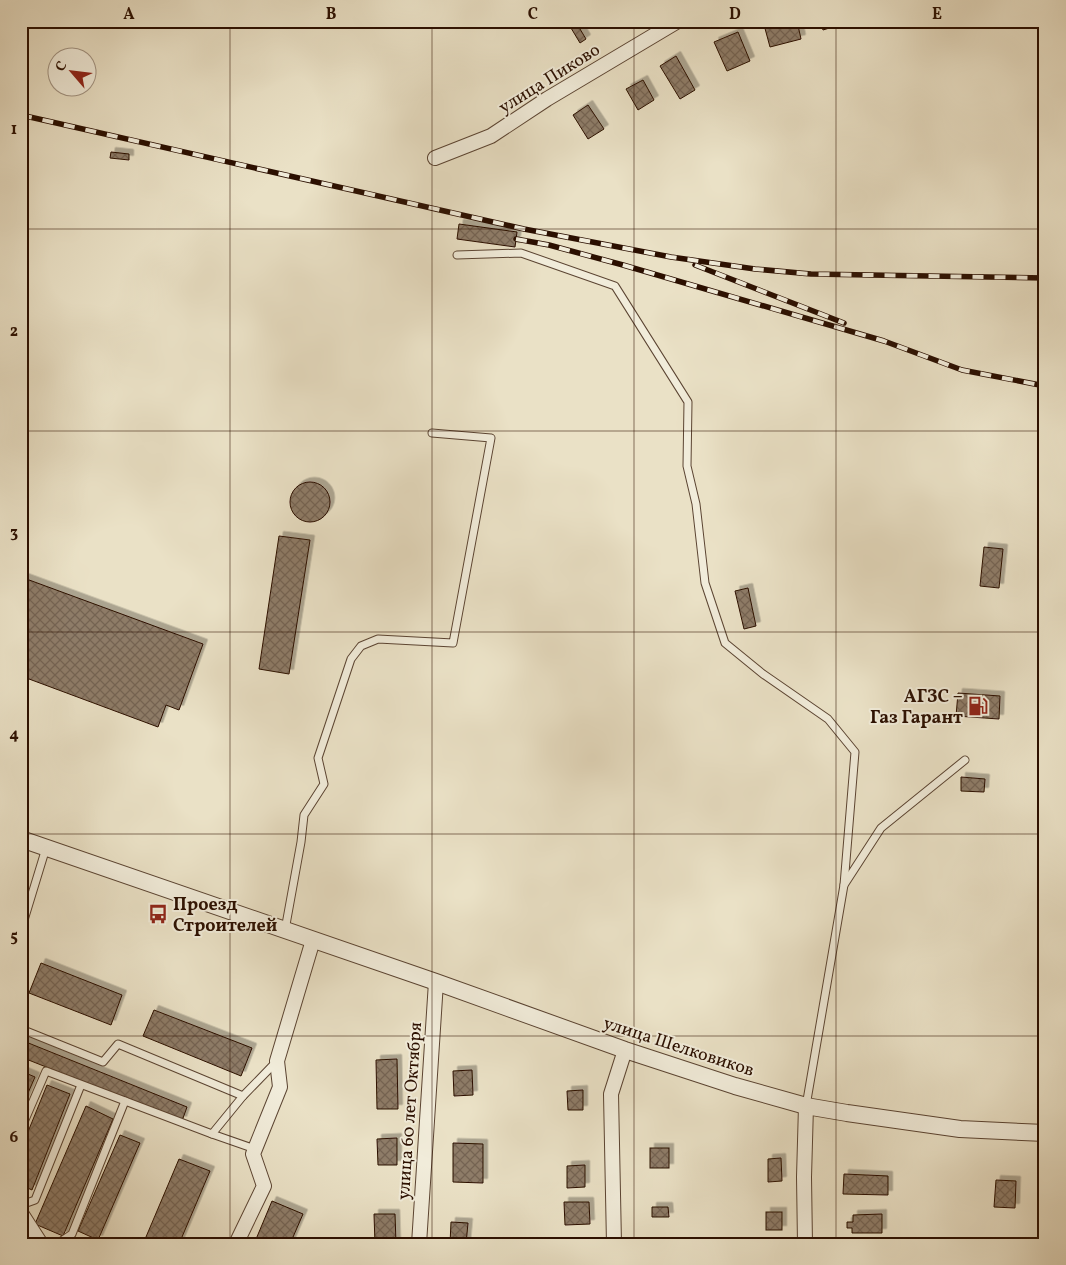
<svg xmlns="http://www.w3.org/2000/svg" width="1066" height="1265" font-family="Vollkorn,serif">
  <style>
    .building { fill: url(#building-cross-hatch); stroke: #2b0f00; filter: url(#shadow) }
    .lines { fill: none; stroke-linecap: round; stroke-linejoin: round }
    .service-casing { stroke: #5b4432; stroke-width: 9 }
    .minor-casing { stroke: #5b4432; stroke-width: 16 }
    .tertiary-casing { stroke: #5b4432; stroke-width: 18 }
    .service { stroke: #f1ecda; stroke-width: 7 }
    .minor { stroke: #f1ecda; stroke-width: 14 }
    .tertiary { stroke: #f1ecda; stroke-width: 16 }
    .rail-casing { stroke: #2b0f00; stroke-width: 5.5 }
    .rail { stroke: #f1ecda; stroke-width: 4; stroke-dasharray: 11; stroke-linecap: butt }
    .grid { fill: none; stroke: #2b0f00; stroke-width: 1; stroke-opacity: 0.55 }
    .labels { text-anchor: middle; stroke-width: 4; stroke-linejoin: round; paint-order: stroke }
    .street-label { font-size: 18px; fill: #2b0f00; stroke: #f1ecda }
    .poi-label { font-size: 18px; font-weight: bold; fill: #2b0f00; stroke: #f1ecda; text-anchor: end }
    .neatline { fill: none; stroke: #2b0f00; stroke-width: 2 }
    .grid-label { font-size: 16px; text-anchor: middle; font-weight: bold; fill: #2b0f00 }
  </style>
  <defs>
    <pattern id="building-cross-hatch" width="8" height="8" patternUnits="userSpaceOnUse" patternTransform="scale(1.25)"><rect width="8" height="8" fill="#8e7c67"/><path d="M0 0l8 8M0 8l8-8" fill="none" stroke="#746452"/></pattern>
    <filter id="shadow"><feDropShadow dx="4.5" dy="-4.5" stdDeviation="0" flood-color="#0004"/></filter>
  </defs>
  <rect width="100%" height="100%" fill="#eae1c6"/>
  <filter id="stains"><feTurbulence type="fractalNoise" baseFrequency=".004" numOctaves="4"/><feColorMatrix values="0 0 0 0 .2 0 0 0 0 .09 0 0 0 0 .02 0 0 0 .5 -.17"/></filter>
  <radialGradient id="worn" r=".72"><stop offset=".6" stop-color="#630" stop-opacity="0"/><stop offset="1" stop-color="#630" stop-opacity=".3"/></radialGradient>
  <g class="building">
    <path d="M763 21H797L801 39 770 47Z"/>
    <path d="M820 21H841L842 24 823 30Z"/>
    <path d="M872 21H890V22L873 25Z"/>
    <path d="M577 24 586 39 580 43 571 28Z"/>
    <path d="M738 32 750 61 727 71 714 42Z"/>
    <path d="M676 56 695 90 680 99 660 66Z"/>
    <path d="M643 80 654 100 638 110 626 89Z"/>
    <path d="M588 105 604 129 588 139 573 115Z"/>
    <path d="M111 152 129 154V160L110 158Z"/>
    <path d="M459 224 517 232 515 247 457 239Z"/>
    <circle cx="310" cy="502" r="20"/>
    <path d="M279 536 310 540 289 674 259 669Z"/>
    <path d="M984 547 1003 549 999 588 980 586Z"/>
    <path d="M21 577 203 644 179 710 166 705 158 727 21 676Z"/>
    <path d="M748 588 756 626 744 629 735 591Z"/>
    <path d="M958 693 1000 696 999 719 956 716Z"/>
    <path d="M961 777 985 779 984 792 961 791Z"/>
    <path d="M41 963 122 995 111 1025 29 993Z"/>
    <path d="M154 1010 252 1048 241 1076 143 1036Z"/>
    <path d="M21 1040 187 1107 182 1121 21 1057Z"/>
    <path d="M397 1059 398 1109H377L376 1060Z"/>
    <path d="M472 1070 473 1095 454 1096 453 1071Z"/>
    <path d="M21 1071 35 1077 21 1109Z"/>
    <path d="M47 1085 70 1094 32 1190 21 1185V1149Z"/>
    <path d="M583 1090V1110H568L567 1091Z"/>
    <path d="M86 1106 113 1119 63 1236 35 1224Z"/>
    <path d="M120 1135 140 1143 98 1240 78 1231Z"/>
    <path d="M397 1138V1165H378L377 1139Z"/>
    <path d="M453 1143 483 1144V1183L453 1182Z"/>
    <rect x="650" y="1148" width="19" height="20"/>
    <path d="M781 1158 782 1181 768 1182V1159Z"/>
    <path d="M179 1159 210 1171 179 1244H143Z"/>
    <path d="M585 1165V1187L567 1188V1166Z"/>
    <path d="M844 1174 888 1176V1195L843 1194Z"/>
    <path d="M996 1180 1016 1181 1015 1208 994 1207Z"/>
    <path d="M272 1201 303 1214 290 1244H254Z"/>
    <path d="M564 1202H589L590 1224 565 1225Z"/>
    <path d="M652 1207H668L669 1217H652Z"/>
    <rect x="766" y="1212" width="16" height="18"/>
    <path d="M374 1214H395L396 1244H375Z"/>
    <path d="M882 1214V1233H852V1228H847V1222H853V1215Z"/>
    <path d="M451 1222 468 1223 466 1244H450Z"/>
  </g>
  <g class="lines">
    <defs>
      <g id="service">
        <path d="M457 255 521 253 615 286 688 402 687 466 696 504 705 583 725 643 763 674 828 719 855 752 844 885"/>
        <path d="M21 930 46 848"/>
        <path d="M285 930 301 842 304 815 324 784 318 758 351 659 361 646 378 639 453 643 491 438 432 433"/>
        <path d="M21 1029 103 1062 118 1044 243 1096 277 1061"/>
        <path d="M806 1106 844 885 881 828 965 760"/>
        <path d="M21 1129 46 1071 212 1134 243 1096"/>
        <path d="M212 1134 255 1149"/>
        <path d="M21 1205 35 1200 81 1085"/>
        <path d="M57 1244 72 1234 125 1101"/>
      </g>
      <g id="minor">
        <path d="M435 158 491 136 547 99 678 21"/>
        <path d="M21 1213 41 1244"/>
        <path d="M236 1244 264 1186 253 1154 280 1087 277 1061 313 940"/>
        <path d="M419 1244 436 982"/>
        <path d="M614 1244 611 1094 625 1050"/>
        <path d="M805 1244 804 1177 806 1106"/>
      </g>
      <path id="tertiary" d="M21 839 436 982 625 1050 735 1086 806 1106 847 1113 960 1129 1045 1133"/>
    </defs>
    <use href="#service" class="service-casing"/>
    <use href="#minor" class="minor-casing"/>
    <use href="#tertiary" class="tertiary-casing"/>
    <use href="#service" class="service"/>
    <use href="#minor" class="minor"/>
    <use href="#tertiary" class="tertiary"/>
    <defs>
      <g id="rail">
        <path d="M21 115 524 229 671 257 755 269 811 274 1045 278"/>
        <path d="M516 239 549 245 623 265 884 341 962 370 1045 386"/>
        <path d="M695 265 844 323"/>
      </g>
    </defs>
    <use href="#rail" class="rail-casing"/>
    <use href="#rail" class="rail"/>
  </g>
  <path class="grid" d="M230 21V1244M432 21V1244M634 21V1244M836 21V1244M21 229H1045M21 431H1045M21 632H1045M21 834H1045M21 1036H1045"/>
  <defs>
    <symbol id="fuel-bare" viewBox="-9 -9 18 18"><path d="M-5.5-6h7V0h2V4h1.3V-2.5L3-4.5l.8-.8L6-3V5H2.5V1h-1V6h-7ZM-4.2-4.7v3.2H.2V-4.7Z" fill="#8f2418" stroke="#f1ecda" stroke-width="2.5" paint-order="stroke"/></symbol>
    <symbol id="bus-bare" viewBox="-9 -9 18 18"><path d="M-5-6H5V4H4V6H2V4H-2V6H-4V4H-5ZM-3.5-4V0h7V-4ZM-3.5 1.2v1.5H-2V1.2ZM2 1.2v1.5H3.5V1.2Z" fill="#8f2418" stroke="#f1ecda" stroke-width="2.5" paint-order="stroke"/></symbol>
  </defs>
  <g fill-rule="evenodd">
    <use href="#fuel-bare" x="964" y="692" width="28" height="28"/>
    <use href="#bus-bare" x="144" y="900" width="28" height="28"/>
  </g>
  <g class="labels">
    <g class="street-label">
      <text transform="translate(549 78) rotate(-32)" y="6">улица Пиково</text>
      <text transform="translate(679 1046) rotate(18)" y="6">улица Шелковиков</text>
      <text transform="translate(409 1111) rotate(-86)" y="6">улица 60 лет Октября</text>
    </g>
    <g class="poi-label">
      <text x="963" y="702">АГЗС –<tspan x="963" dy="21">Газ Гарант</tspan></text>
      <text x="173" y="910" text-anchor="start">Проезд<tspan x="173" dy="21">Строителей</tspan></text>
    </g>
  </g>
  <rect width="1066" height="1265" fill="none" stroke="#eae1c6" stroke-width="55"/>
  <g transform="translate(72 72) rotate(298)"><circle r="24" fill="#f1ecda" stroke="#a29483"/>
  <path d="M0-4L9 19L0 12L-9 19Z" fill="#8f2418"/>
  <text y="-8" font-size="14" font-weight="bold" text-anchor="middle" fill="#2b0f00">С</text>
  </g>
  <rect x="28" y="28" width="1010" height="1210" class="neatline"/>
  <g class="grid-label">
    <text x="129" y="19">A</text>
    <text x="331" y="19">B</text>
    <text x="533" y="19">C</text>
    <text x="735" y="19">D</text>
    <text x="937" y="19">E</text>
    <text x="14" y="134">1</text>
    <text x="14" y="336">2</text>
    <text x="14" y="537">3</text>
    <text x="14" y="739">4</text>
    <text x="14" y="941">5</text>
    <text x="14" y="1142">6</text>
  </g>
  <rect width="100%" height="100%" filter="url(#stains)"/>
  <rect width="100%" height="100%" fill="url(#worn)"/>
</svg>
